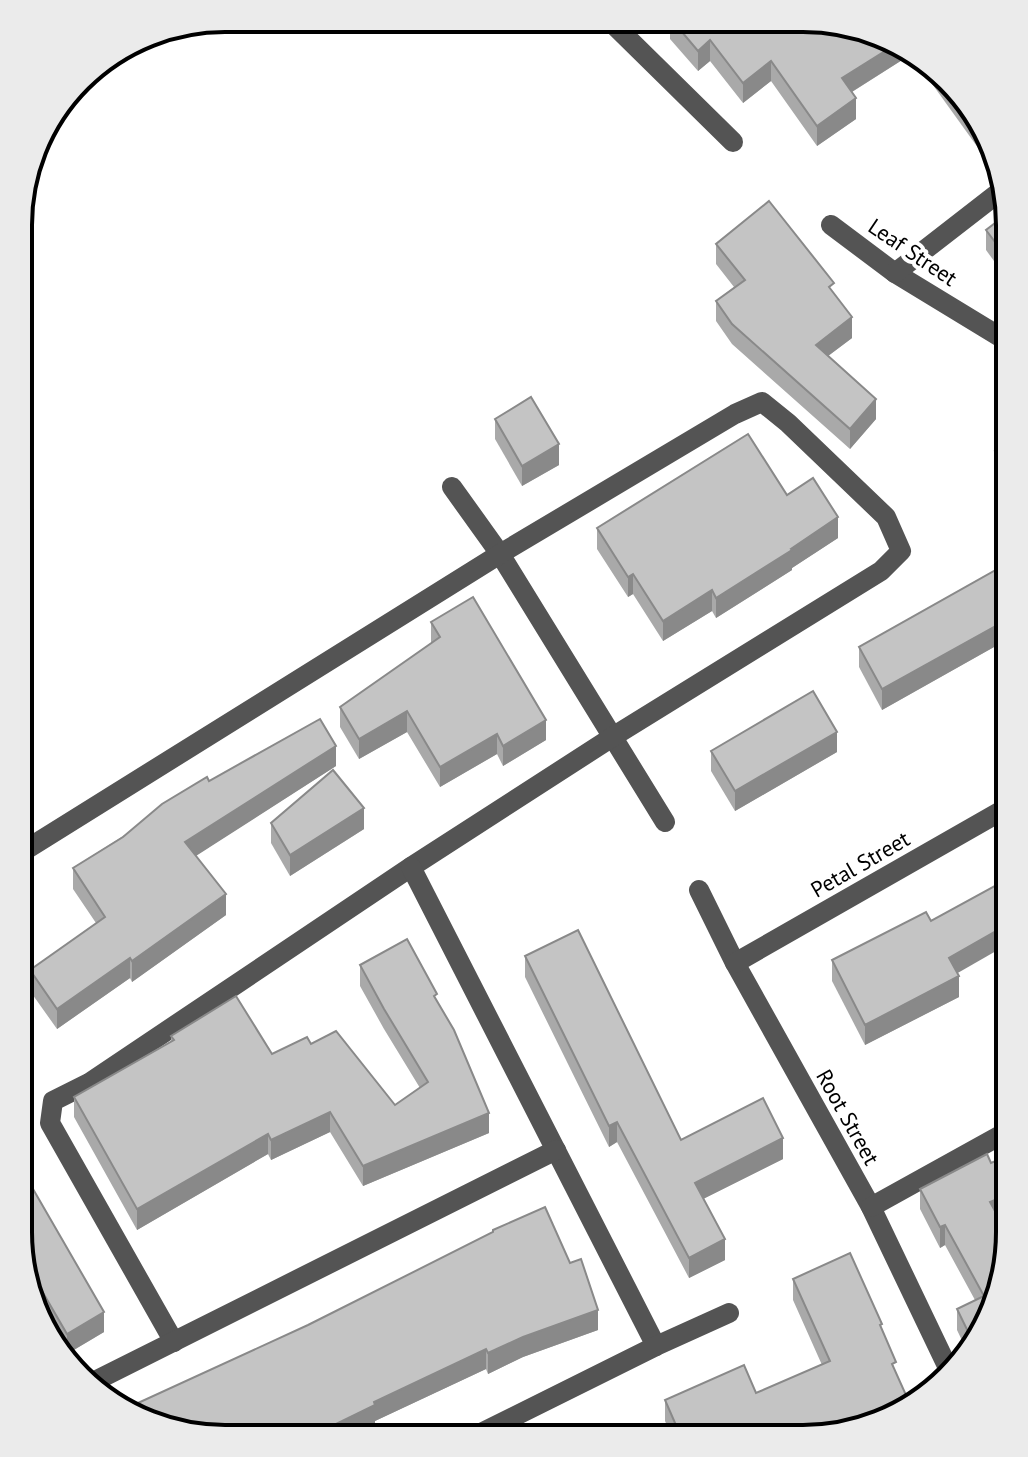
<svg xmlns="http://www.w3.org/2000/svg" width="1028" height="1457" font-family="'PT Sans',sans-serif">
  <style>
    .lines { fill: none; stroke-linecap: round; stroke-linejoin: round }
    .minor { stroke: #545454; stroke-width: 20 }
    .wall { fill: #a9a9a9 }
    .shaded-wall { fill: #898989 }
    .building { fill: #c4c4c4; stroke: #898989; stroke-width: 2 }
    .labels { text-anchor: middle; stroke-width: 8; stroke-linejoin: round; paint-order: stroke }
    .street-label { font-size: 22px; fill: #000; stroke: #fff }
    .rim { fill: none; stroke: #000; stroke-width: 4 }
  </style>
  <rect width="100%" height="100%" fill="#fff"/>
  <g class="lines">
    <g class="minor">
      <path d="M608 19 733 142"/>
      <path d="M831 225 895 273 1010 343"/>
      <path d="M895 273 1002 190"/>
      <path d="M452 487 500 554 665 822"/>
      <path d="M19 854 500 554 735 414 762 402 788 423 886 517 901 551 881 571 614 736 411 867 89 1083 53 1101 50 1123 174 1342"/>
      <path d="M411 867 656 1346"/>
      <path d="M699 890 735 963 871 1207 949 1370"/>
      <path d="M735 963 1010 806"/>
      <path d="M871 1207 1010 1130"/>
      <path d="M89 1384 556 1150"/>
      <path d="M471 1438 656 1346 729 1313"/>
    </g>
  </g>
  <g class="wall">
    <path d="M670 19 910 53V55L852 92 856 119 817 146 771 81 743 103 710 61 698 71 670 39Z"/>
    <path d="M930 62 989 134 999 177 930 81Z"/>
    <path d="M1010 224V283L986 250V230Z"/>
    <path d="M716 244 834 294 852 338 828 356 876 419 850 449 732 344 716 321V301L734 287 716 264Z"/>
    <path d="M495 419 559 465 522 486 495 439Z"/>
    <path d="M1010 441V492L995 472V451Z"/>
    <path d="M787 495 838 538 792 568V570L716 618 712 611 663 641 633 594 628 597 597 549V528Z"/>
    <path d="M1010 562V638L882 710 859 667V647Z"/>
    <path d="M431 622 546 740 503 766 497 754 440 787 407 732 359 759 340 727V707L431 643Z"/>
    <path d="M711 751 837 752 735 811 711 771Z"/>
    <path d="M336 766 195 856 226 915 132 982 130 978 57 1029 30 991V970L96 923 73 889V868L209 781Z"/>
    <path d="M271 823 364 829 290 876 271 843Z"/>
    <path d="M525 956 681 1140 783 1159 703 1199 725 1260 689 1278 617 1142 609 1147 525 977Z"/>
    <path d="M832 960 957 974 959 997 865 1045 832 981Z"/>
    <path d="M360 965 437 1002 489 1133 363 1186 330 1132 271 1160 268 1154 137 1230 74 1117V1097L171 1041V1036L272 1054 311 1044 395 1105 420 1088 384 1029 360 986Z"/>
    <path d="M1010 1155V1215L999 1219 1010 1246 975 1347 968 1353 957 1330V1309L975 1300 945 1245 940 1248 920 1209V1189L991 1163Z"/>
    <path d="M493 1230 598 1330 523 1357 488 1374 486 1369 375 1421V1425L308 1325 493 1232Z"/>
    <path d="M18 1233 104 1332 67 1354 32 1294Z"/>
    <path d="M793 1279 882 1330 896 1374 804 1439H673L665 1421V1400L756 1393 822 1365 793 1300Z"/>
  </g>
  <g class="shaded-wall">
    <path d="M710 40V61L698 71V51Z"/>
    <path d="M893 46 910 53V55L842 98V78Z"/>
    <path d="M771 61V81L743 103V83Z"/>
    <path d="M856 98V119L817 146V126Z"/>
    <path d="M852 317V338L816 365V345Z"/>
    <path d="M876 399V419L850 449V429Z"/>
    <path d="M559 444V465L522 486V466Z"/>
    <path d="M838 517V538L792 568V570L716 618V598Z"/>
    <path d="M633 574V594L628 597V577Z"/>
    <path d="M712 590V611L663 641V621Z"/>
    <path d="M1010 618V638L882 710V689Z"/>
    <path d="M407 711V732L359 759V739Z"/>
    <path d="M546 720V740L503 766V746Z"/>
    <path d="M837 732V752L735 811V791Z"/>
    <path d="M497 734V754L440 787V767Z"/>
    <path d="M336 746V766L185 863V842Z"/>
    <path d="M364 808V829L290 876V855Z"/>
    <path d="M226 894V915L132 982V961Z"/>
    <path d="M1010 923V943L949 978V958Z"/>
    <path d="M130 958V978L57 1029V1009Z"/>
    <path d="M959 976V997L865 1045V1025Z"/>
    <path d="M330 1112V1132L271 1160V1140Z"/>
    <path d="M489 1113V1133L363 1186V1166Z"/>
    <path d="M617 1122V1142L609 1147V1126Z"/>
    <path d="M268 1134V1154L137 1230V1209Z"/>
    <path d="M783 1138V1159L695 1203V1183Z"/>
    <path d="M1010 1194V1215L990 1223V1202Z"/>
    <path d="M945 1225V1245L940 1248V1227Z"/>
    <path d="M725 1239V1260L689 1278V1258Z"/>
    <path d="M598 1310V1330L523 1357 488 1374V1353L523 1337Z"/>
    <path d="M104 1312V1332L67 1354V1334Z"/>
    <path d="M486 1349V1369L375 1421V1425L349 1438H324L336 1424 374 1402Z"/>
  </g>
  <g class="building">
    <path d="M671 19 831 20 893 46 842 78 856 98 817 126 771 61 743 83 710 40 698 51Z"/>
    <path d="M938 72 989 134 992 147Z"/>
    <path d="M769 201 834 283 829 287 852 317 816 345 876 399 850 429 732 324 716 301 745 280 716 244Z"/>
    <path d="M1007 214 1010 224V262L986 230Z"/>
    <path d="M531 397 559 444 522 466 495 419Z"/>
    <path d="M748 434 787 495 813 478 838 517 791 549 792 550 716 598 712 590 663 621 633 574 628 577 597 528Z"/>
    <path d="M1010 441V472L995 451Z"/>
    <path d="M1010 562V618L882 689 859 647Z"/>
    <path d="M473 597 546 720 503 746 497 734 440 767 407 711 359 739 340 707 440 637 431 622Z"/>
    <path d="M813 691 837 732 735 791 711 751Z"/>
    <path d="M320 719 336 746 185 842 226 894 132 961 130 958 57 1009 30 970 105 917 73 868 123 837 162 804 207 777 209 781Z"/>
    <path d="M333 770 364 808 290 855 271 823Z"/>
    <path d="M1002 882 1010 895V923L949 958 959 976 865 1025 832 960 926 912 931 921Z"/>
    <path d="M578 930 681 1140 763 1098 783 1138 695 1183 725 1239 689 1258 617 1122 609 1126 525 956Z"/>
    <path d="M407 939 437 994 434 996 454 1030 489 1113 363 1166 330 1112 271 1140 268 1134 137 1209 74 1097 174 1040 171 1036 236 996 272 1054 307 1037 311 1044 336 1031 395 1105 428 1082 384 1009 360 965Z"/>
    <path d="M987 1154 991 1163 1010 1155V1194L990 1202 1010 1238V1246L975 1346 957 1309 984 1296 945 1225 940 1227 920 1189Z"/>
    <path d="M18 1163 104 1312 67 1334 24 1260 18 1233Z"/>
    <path d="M545 1207 570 1263 581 1259 598 1310 523 1337 488 1353 486 1349 374 1402 375 1405 336 1424 339 1430 324 1438 198 1437 127 1408 308 1325 493 1232V1230Z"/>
    <path d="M850 1253 882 1324 880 1325 896 1362 892 1364 910 1404 894 1418 804 1439H682L665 1400 744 1365 756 1393 830 1361 793 1279Z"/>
  </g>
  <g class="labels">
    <g class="street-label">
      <text transform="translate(913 252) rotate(34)" y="8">Leaf Street</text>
      <text transform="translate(860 864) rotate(-30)" y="8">Petal Street</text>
      <text transform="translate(848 1117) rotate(61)" y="8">Root Street</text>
    </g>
  </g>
  <path d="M0 0H1028V1457H0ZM225 32H803A193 193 0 0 1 996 225V1232A193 193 0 0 1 803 1425H225A193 193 0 0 1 32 1232V225A193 193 0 0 1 225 32Z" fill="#ebebeb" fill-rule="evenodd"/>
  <path class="rim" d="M225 32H803A193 193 0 0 1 996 225V1232A193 193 0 0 1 803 1425H225A193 193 0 0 1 32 1232V225A193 193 0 0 1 225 32Z"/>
</svg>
